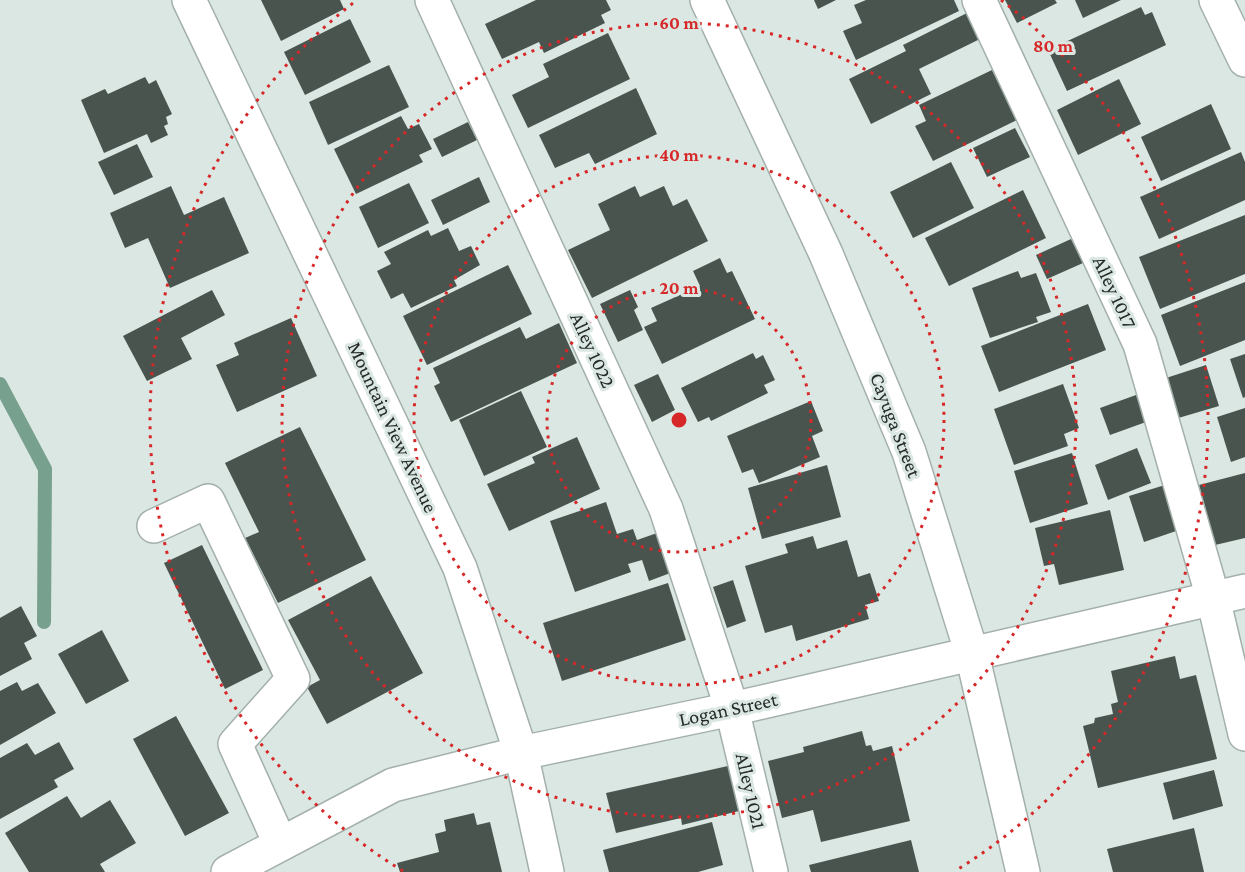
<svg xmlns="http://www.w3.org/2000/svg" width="1245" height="872" font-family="'Crimson Pro',serif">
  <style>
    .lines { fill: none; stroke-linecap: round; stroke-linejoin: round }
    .stream { stroke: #77a08e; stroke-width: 14 }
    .building { fill: #49544f }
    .minor-casing { stroke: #a4b0aa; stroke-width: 36 }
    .minor { stroke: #fff; stroke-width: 33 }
    .ring { fill: none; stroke: #d62828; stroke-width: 3; stroke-dasharray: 3 6 }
    .labels { text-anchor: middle; stroke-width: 6; stroke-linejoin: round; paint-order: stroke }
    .street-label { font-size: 20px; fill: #252a28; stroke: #dbe7e2 }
    .centre { fill: #d62828; stroke: #dbe7e2; stroke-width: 3 }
    .ring-label { font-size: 18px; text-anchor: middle; font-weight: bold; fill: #d62828; stroke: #dbe7e2; stroke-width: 6; stroke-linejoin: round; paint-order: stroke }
  </style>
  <rect width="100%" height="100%" fill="#dbe7e2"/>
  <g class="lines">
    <path class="stream" d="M0 384 45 469 44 622"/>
  </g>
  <g class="building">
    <path d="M261 0H340L344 9 281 41Z"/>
    <path d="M536 0H606L611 10 601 15 605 23 544 53 539 42 502 59 485 24Z"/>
    <path d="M814 0H836L818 9Z"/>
    <path d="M866 0H954L959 11 856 60 843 31 862 23 854 5Z"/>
    <path d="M1005 0H1055L1057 3 1017 23Z"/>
    <path d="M1075 0H1121L1083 18Z"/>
    <path d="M1141 7 1145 15 1152 12 1166 45 1067 91 1048 50Z"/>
    <path d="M969 12 982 38 919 69 931 94 871 124 849 79 906 51 903 45Z"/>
    <path d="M350 19 371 62 305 95 284 52Z"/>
    <path d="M608 33 630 79 528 128 512 95 549 77 543 64Z"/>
    <path d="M389 65 409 107 328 145 309 102Z"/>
    <path d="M992 70 1017 120 933 161 915 126 926 121 919 105Z"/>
    <path d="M145 77 149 84 156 80 172 114 166 117 168 124 164 126 168 135 151 143 147 134 104 153 81 100 105 89 108 94Z"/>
    <path d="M1119 79 1141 124 1078 155 1057 110Z"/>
    <path d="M636 88 657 134 595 164 589 153 555 168 539 135Z"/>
    <path d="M1211 104 1231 149 1161 181 1141 137Z"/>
    <path d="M401 116 408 129 419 124 432 149 419 155 423 162 356 194 334 149Z"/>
    <path d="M468 122 477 140 442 157 433 139Z"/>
    <path d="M1015 128 1030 157 987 177 973 148Z"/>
    <path d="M137 144 153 177 114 195 98 162Z"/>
    <path d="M1241 152 1245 162V200L1159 239 1140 197Z"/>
    <path d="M951 162 974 208 913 238 890 192Z"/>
    <path d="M479 177 490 202 443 225 431 200Z"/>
    <path d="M409 183 429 223 378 248 359 207Z"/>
    <path d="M171 186 184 215 224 197 249 253 170 288 148 238 125 248 110 213Z"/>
    <path d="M635 186 640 197 664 186 673 206 687 199 708 241 592 298 568 250 610 230 598 204Z"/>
    <path d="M1023 190 1046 238 949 286 925 238Z"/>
    <path d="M1245 215V274L1160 309 1139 257Z"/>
    <path d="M448 228 459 251 471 246 480 265 454 280 457 286 411 308 403 293 391 299 377 271 391 264 384 252 428 230 431 236Z"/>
    <path d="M1071 239 1083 263 1047 279 1036 255Z"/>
    <path d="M720 258 727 273 732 271 755 319 662 364 644 327 657 321 651 308 700 286 693 271Z"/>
    <path d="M508 265 532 314 427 365 403 316Z"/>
    <path d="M1018 271 1021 278 1036 273 1051 312 1036 317 1038 322 990 338 972 288Z"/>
    <path d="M1245 282V340L1180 366 1161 315Z"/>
    <path d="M212 290 225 315 181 338 192 359 147 381 123 336Z"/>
    <path d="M630 290 638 307 634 310 643 330 618 342 600 304Z"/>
    <path d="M1088 304 1106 350 999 392 981 346Z"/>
    <path d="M291 318 317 376 237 412 216 365 239 355 234 343Z"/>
    <path d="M559 323 577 363 451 422 434 386 440 383 433 368 520 327 526 339Z"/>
    <path d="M753 353 756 359 763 355 775 380 764 385 768 393 711 421 709 417 698 422 681 388Z"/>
    <path d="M1245 354V397L1243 398 1230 359Z"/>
    <path d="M1206 365 1219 406 1175 419 1163 379Z"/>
    <path d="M658 374 675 410 652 422 634 385Z"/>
    <path d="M1063 384 1079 428 1064 434 1068 446 1014 465 994 409Z"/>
    <path d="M521 391 547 447 484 476 459 420Z"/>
    <path d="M1136 395 1146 422 1110 435 1100 408Z"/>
    <path d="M811 401 823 431 812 436 820 457 759 483 753 469 742 473 727 436Z"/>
    <path d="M1245 408V457L1231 462 1217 417Z"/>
    <path d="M300 427 366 560 278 603 245 538 259 532 225 463Z"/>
    <path d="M577 437 600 489 509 531 487 484 535 463 532 457Z"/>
    <path d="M1137 448 1151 483 1108 500 1095 465Z"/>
    <path d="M1072 453 1088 504 1030 523 1014 471Z"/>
    <path d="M827 465 841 517 762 539 748 488Z"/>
    <path d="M1245 473V538L1215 545 1199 485Z"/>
    <path d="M1165 485 1179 530 1144 542 1129 496Z"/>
    <path d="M606 502 617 534 633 529 637 540 660 532 673 572 649 581 642 560 628 564 631 572 575 592 550 521Z"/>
    <path d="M1110 510 1124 570 1059 585 1054 564 1044 566 1035 528Z"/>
    <path d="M813 536 817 549 847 540 858 577 870 573 879 601 865 605 869 619 796 641 792 625 765 633 745 566 788 553 785 544Z"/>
    <path d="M202 545 263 670 225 689 164 563Z"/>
    <path d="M371 576 423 673 327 724 307 687 320 680 288 620Z"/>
    <path d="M733 580 746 621 727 628 713 587Z"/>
    <path d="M668 583 686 640 562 681 543 623Z"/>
    <path d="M21 606 37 636 24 643 32 659 0 676V618Z"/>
    <path d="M102 630 129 681 86 704 58 654Z"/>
    <path d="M1175 656 1180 679 1196 675 1217 759 1098 788 1083 726 1094 723 1095 718 1113 714 1111 704 1118 702 1111 671Z"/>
    <path d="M17 682 22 691 38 683 56 713 0 745V691Z"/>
    <path d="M176 716 229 813 185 836 133 739Z"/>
    <path d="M862 731 866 746 871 745 873 751 892 746 910 821 821 842 813 810 782 818 768 761 804 752 803 747Z"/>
    <path d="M59 742 74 769 54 780 58 787 0 819V758L27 743 35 755Z"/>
    <path d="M728 766 739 811 682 825 681 818 616 833 606 793Z"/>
    <path d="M1214 770 1223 806 1173 820 1163 783Z"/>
    <path d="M67 796 81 818 110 800 136 843 100 864 105 872H29L5 833Z"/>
    <path d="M474 813 477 825 490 822 502 872H400L397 863 439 852 435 834 446 831 444 820Z"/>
    <path d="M712 822 723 865 698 872H609L603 850Z"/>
    <path d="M1194 828 1204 872H1113L1107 849Z"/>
    <path d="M911 840 919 872H811L809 865Z"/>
  </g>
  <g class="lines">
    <defs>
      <g id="minor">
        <path d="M189 0 460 568 521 753 547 872"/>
        <path d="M432 0 666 509 732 709 771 872"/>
        <path d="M707 0 826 254 909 452 972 654 1023 872"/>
        <path d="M979 0 1140 344 1213 598 1245 734"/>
        <path d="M1216 0 1245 60"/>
        <path d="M154 526 208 501 293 679 235 744 280 843"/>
        <path d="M228 872 393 785 521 753 732 709 1245 591"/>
      </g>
    </defs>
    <use href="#minor" class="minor-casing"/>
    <use href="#minor" class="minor"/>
  </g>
  <g class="ring">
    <circle cx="679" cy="420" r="132"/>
    <circle cx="679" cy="420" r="265"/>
    <circle cx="679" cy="420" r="397"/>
    <path d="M403 871A529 529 0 0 1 357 0M1001 0A529 529 0 0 1 955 871"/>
  </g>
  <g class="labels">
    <g class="street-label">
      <text transform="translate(1115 292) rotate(65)" y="7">Alley 1017</text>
      <text transform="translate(593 350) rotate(65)" y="7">Alley 1022</text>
      <text transform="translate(896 425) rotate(69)" y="7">Cayuga Street</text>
      <text transform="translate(393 427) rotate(65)" y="7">Mountain View Avenue</text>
      <text transform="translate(728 709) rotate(-12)" y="7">Logan Street</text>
      <text transform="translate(751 791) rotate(77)" y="7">Alley 1021</text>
    </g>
  </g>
  <circle cx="679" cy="420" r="9" class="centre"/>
  <g class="ring-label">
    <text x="679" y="29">60 m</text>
    <text x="1053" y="52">80 m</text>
    <text x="679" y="161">40 m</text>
    <text x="679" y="294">20 m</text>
  </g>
</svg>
